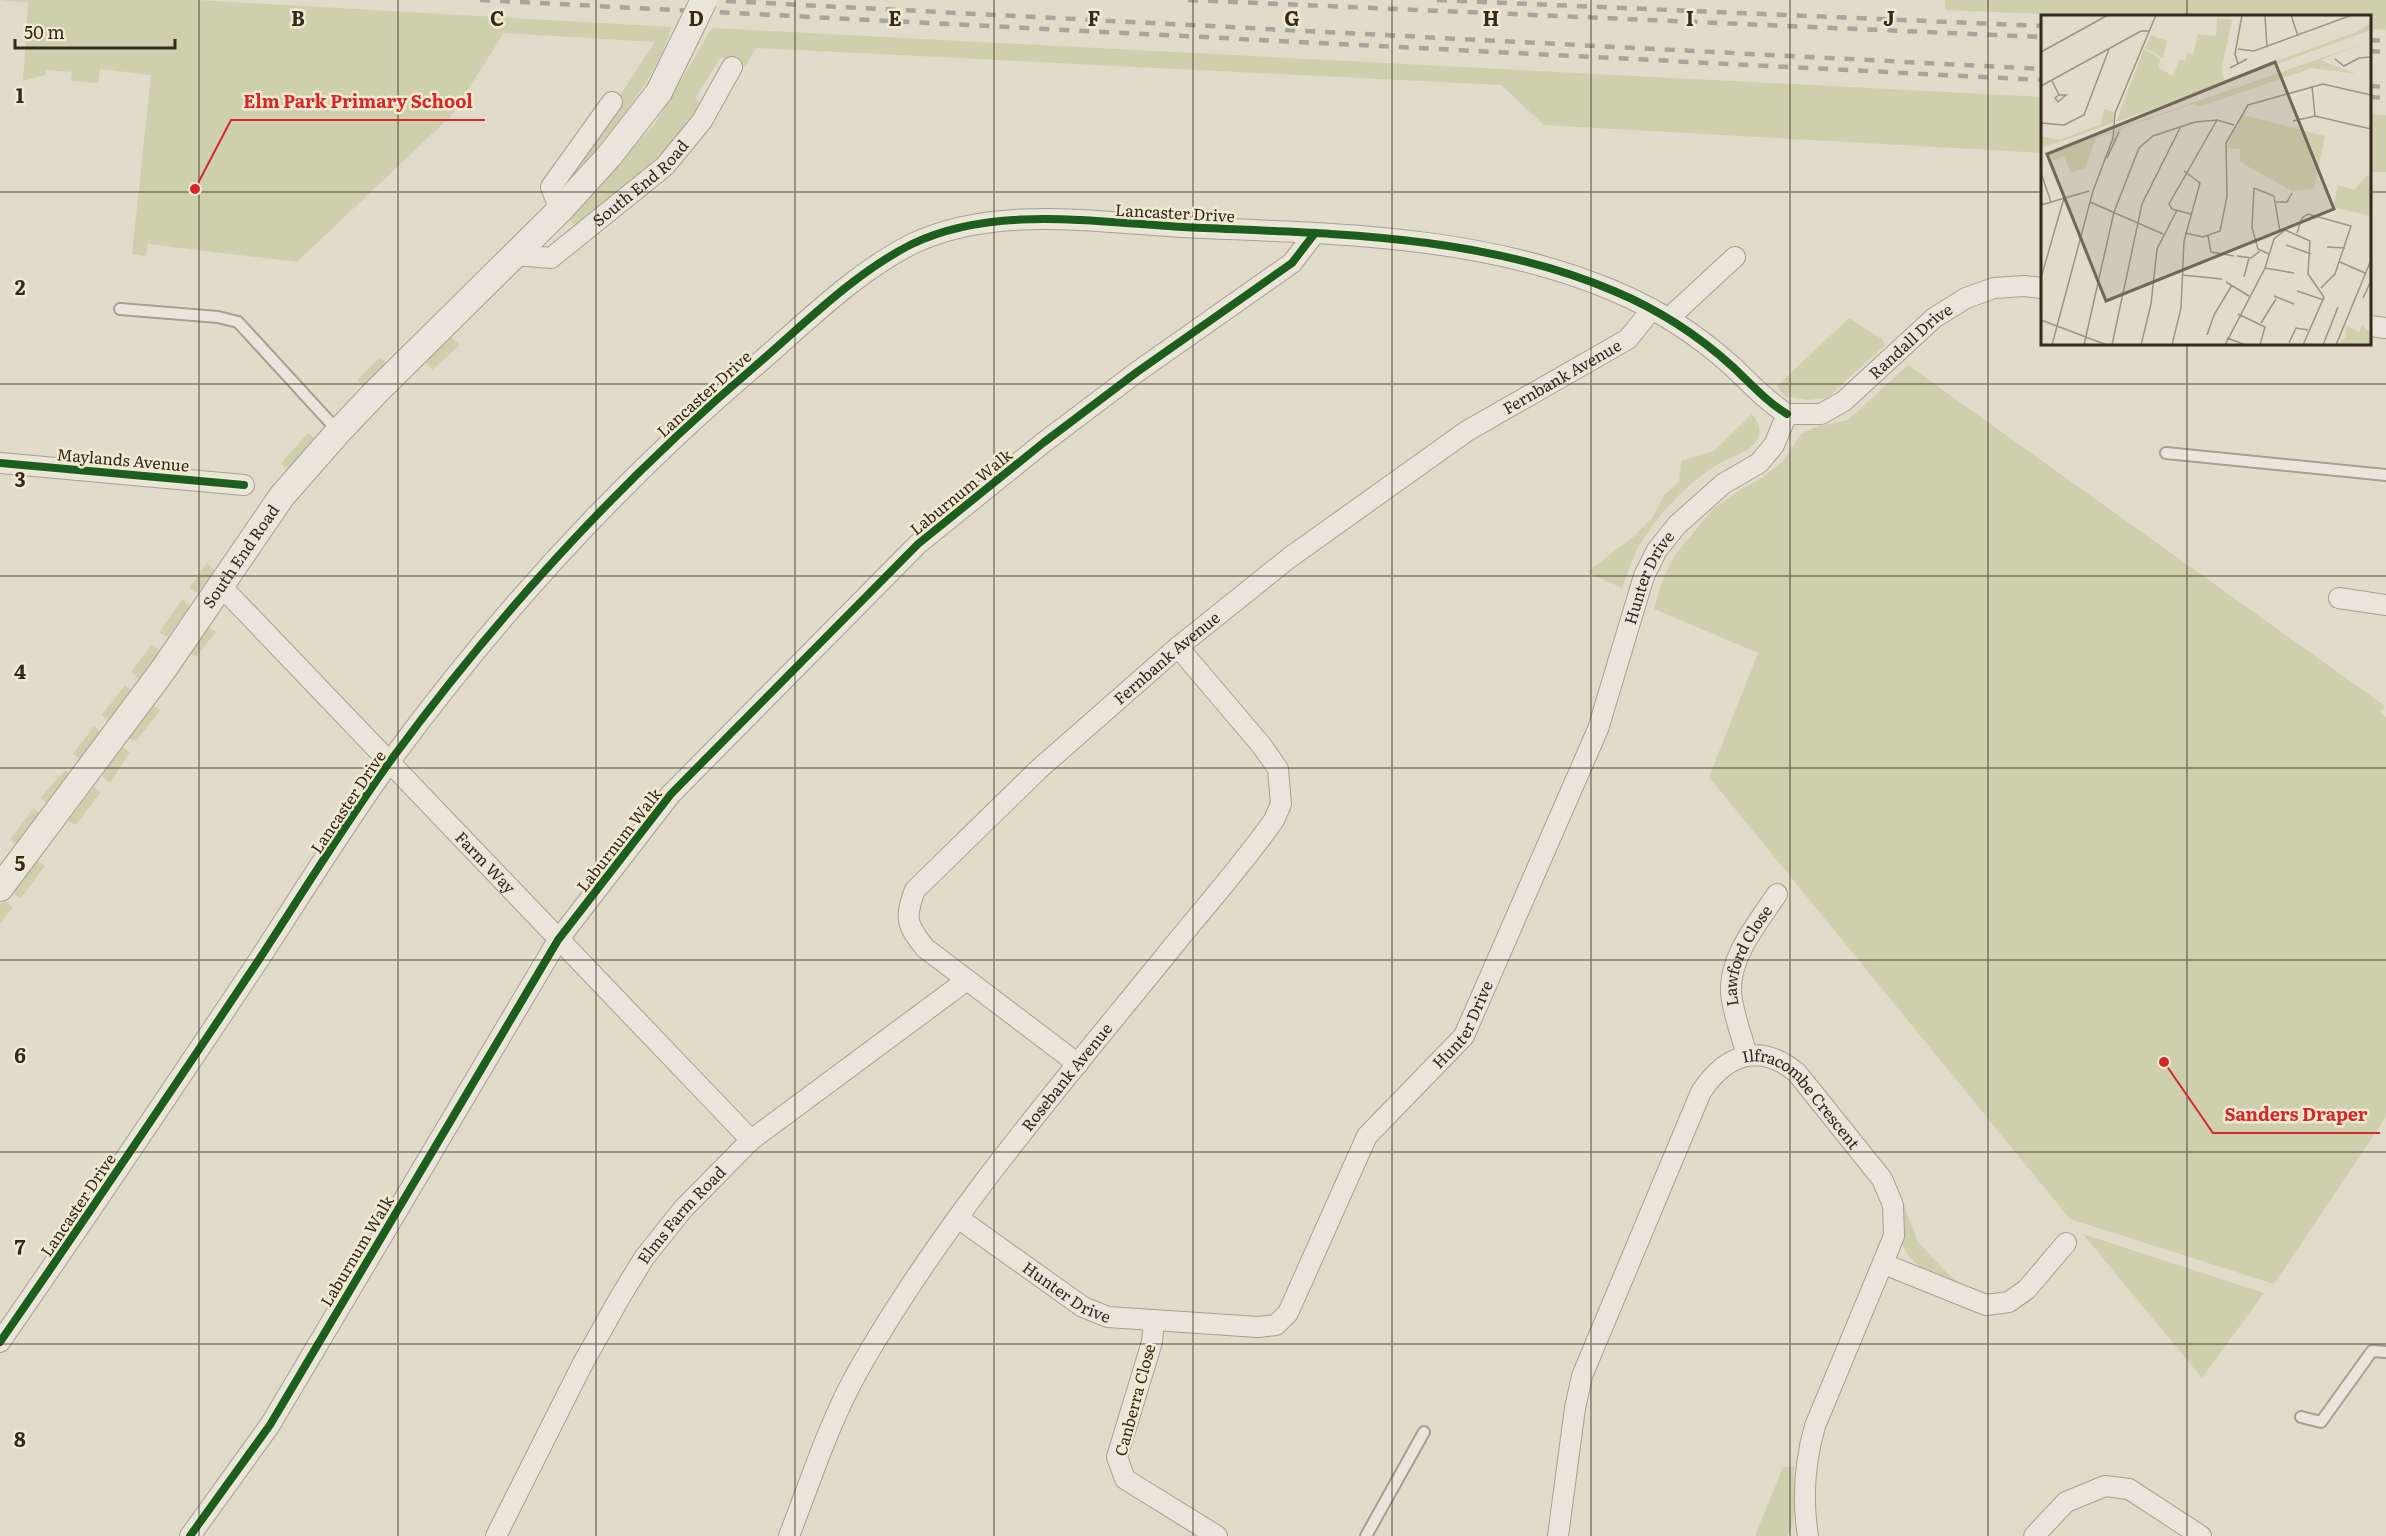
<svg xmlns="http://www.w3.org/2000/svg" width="2386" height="1536" font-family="Literata,serif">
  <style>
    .green { fill: #ced0ad }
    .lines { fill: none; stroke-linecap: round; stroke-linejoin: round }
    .service-casing { stroke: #a6a094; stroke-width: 14 }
    .minor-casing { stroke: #a6a094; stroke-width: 22 }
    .tertiary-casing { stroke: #a6a094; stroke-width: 28 }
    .service { stroke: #eae5db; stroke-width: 10 }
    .minor { stroke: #eae5db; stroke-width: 20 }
    .tertiary { stroke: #eae5db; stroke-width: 26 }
    .rail { stroke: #a8a59c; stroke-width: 4.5; stroke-dasharray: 10 10; stroke-linecap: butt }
    .tertiary-bridge-casing { stroke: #a6a094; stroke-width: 28; stroke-linecap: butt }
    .tertiary-bridge { stroke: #eae5db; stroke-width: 26 }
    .cycleway-casing { stroke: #f2ead0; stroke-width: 11 }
    .cycleway { stroke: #1b5e20; stroke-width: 8 }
    .grid { fill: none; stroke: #33291d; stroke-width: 1.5; stroke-opacity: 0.55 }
    .labels { text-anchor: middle; stroke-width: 5; stroke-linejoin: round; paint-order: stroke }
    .street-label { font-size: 16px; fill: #33291d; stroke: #f2ead0 }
    .inset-road { fill: none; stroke: #9b9485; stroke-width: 1.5 }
    .view { fill: #70675a; fill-opacity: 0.15; stroke: #70675a; stroke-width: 3 }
    .inset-edge { fill: none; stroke: #33291d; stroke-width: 3 }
    .grid-label { font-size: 20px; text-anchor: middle; font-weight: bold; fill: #33291d; stroke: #f2ead0; stroke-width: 5; stroke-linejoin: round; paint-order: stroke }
    .leader { fill: none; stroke: #d62828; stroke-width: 2 }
    .callout-dot { fill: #d62828; stroke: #f2ead0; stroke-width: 2 }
    .callout-label { font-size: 18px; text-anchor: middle; font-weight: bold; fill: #d62828; stroke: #f2ead0; stroke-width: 5; stroke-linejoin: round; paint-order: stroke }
  </style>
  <rect width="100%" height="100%" fill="#e1dbca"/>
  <g class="green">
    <path d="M0 0H197L672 27C667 40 663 53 656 65 630 113 592 154 556 193L655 42 504 33 451 116 297 262 148 244 146 256 132 254 151 75 100 69 98 83 71 81 72 72 46 70 45 75 23 81 28 3Z"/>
    <path d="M1945 0H2386V30L2370 29V16H2086L1945 10Z"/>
    <path d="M712 28 2042 97V153L1544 125 1501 85 756 48 745 66 721 57 696 97 700 106 697 114 657 165 575 225 568 218 654 125Z"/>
    <path d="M2370 114 2386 115V172H2370Z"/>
    <path d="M1849 318 1882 339 1885 345 1827 398 1808 400 1784 396 1777 386Z"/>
    <path d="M451 336 460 345 432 370 425 361Z"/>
    <path d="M380 357 389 365 365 389 357 380Z"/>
    <path d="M1908 365 2385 706 2380 712 2386 717V1117L2274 1284 2070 1219 1709 777 1758 653 1654 609 1662 581 1674 556 1714 508 1738 491 1762 478 1782 462 1801 434 1815 427 1848 420Z"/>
    <path d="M1752 414C1759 423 1763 432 1755 443 1745 455 1728 457 1715 466 1687 484 1660 512 1642 541 1633 554 1628 573 1622 588L1587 572 1633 537 1653 517 1665 494 1679 482 1681 461 1714 451Z"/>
    <path d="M308 433 317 440 289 471 281 463Z"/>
    <path d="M207 563 215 570 197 593 189 588Z"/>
    <path d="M183 599 190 606 167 637 159 632Z"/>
    <path d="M206 626 216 632 196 657 188 653Z"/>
    <path d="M152 644 160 651 140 680 131 672Z"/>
    <path d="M125 685 133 692 111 722 102 715Z"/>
    <path d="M151 704 161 710 136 741 127 738Z"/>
    <path d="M94 726 104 734 82 760 73 754Z"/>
    <path d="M122 747 130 752 110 783 102 776Z"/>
    <path d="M65 770 74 776 52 806 40 798Z"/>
    <path d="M94 787 101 792 76 825 68 821Z"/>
    <path d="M34 808 42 815 18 846 10 839Z"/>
    <path d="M37 861 45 866 20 899 12 891Z"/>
    <path d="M4 900 13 907 0 924V905Z"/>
    <path d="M1904 1205 1918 1242 1945 1271 1963 1286C1936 1276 1902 1266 1900 1232 1899 1221 1898 1214 1904 1205Z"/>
    <path d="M2083 1234 2264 1293 2202 1378Z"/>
    <path d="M1794 1466C1792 1487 1800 1517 1787 1536H1755L1783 1467Z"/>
  </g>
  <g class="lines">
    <defs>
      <g id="service">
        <path d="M120 309 218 317 238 322 338 431"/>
        <path d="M2166 453 2386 475"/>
        <path d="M2301 1417 2321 1422 2372 1351 2386 1352"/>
        <path d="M1366 1536 1424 1432"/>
      </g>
      <g id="minor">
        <path d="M560 210 551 187 612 102"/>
        <path id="s1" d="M516 255 551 258 665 166 702 121 732 67"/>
        <path d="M1669 318 1735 257"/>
        <path d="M2370 326 2386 328"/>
        <path id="s2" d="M1787 414H1821L1844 401 1934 318 1966 298 1994 288 2024 286 2042 288"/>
        <path d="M0 463 244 485"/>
        <path id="s3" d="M220 585 751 1140"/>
        <path d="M2339 598 2386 605"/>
        <path id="s4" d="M1747 1056C1742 1036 1733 1014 1731 993 1729 956 1758 923 1777 894"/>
        <path id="s5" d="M1078 1064 925 948C907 925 904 919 915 890L1039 769 1178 647 1289 558 1467 431 1628 339 1652 309"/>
        <path id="s6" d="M958 1218 1083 1307 1108 1317 1258 1327 1276 1325 1288 1313 1367 1136 1464 1036 1598 729 1644 576 1657 550 1677 525 1723 484 1759 463 1774 445 1787 414"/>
        <path d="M1884 1264 1986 1305 2009 1302 2027 1289 2066 1243"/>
        <path d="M1154 1320 1152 1342 1117 1457 1125 1479 1217 1536"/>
        <path d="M0 1342C88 1215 174 1087 260 958 303 892 345 824 391 760 496 617 618 483 753 368 802 326 854 273 912 244 992 205 1095 222 1182 227 1327 234 1477 233 1614 291 1657 309 1699 336 1733 367 1751 384 1766 401 1787 414"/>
        <path d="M190 1536 270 1425 558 940 671 794 918 544 1043 443 1137 372 1292 263 1315 233"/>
        <path id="s7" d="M496 1536 582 1365 619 1299 644 1258 683 1209 751 1140 967 980"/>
        <path id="s8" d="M789 1536C811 1480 829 1422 859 1369 944 1220 1058 1088 1166 955 1202 910 1241 867 1274 820L1281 804 1278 769 1262 746 1178 647"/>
        <path id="s9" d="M1558 1536 1575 1408 1582 1376 1701 1092C1726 1054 1760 1042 1797 1073L1882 1179 1893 1205 1894 1236 1815 1426C1805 1461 1802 1499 1808 1536"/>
        <path d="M2034 1536 2066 1502 2105 1486 2129 1489 2201 1536"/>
      </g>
      <g id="tertiary">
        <path id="s10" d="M0 888 163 670 282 496 339 431 376 392 560 210 610 155 659 92"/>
      </g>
    </defs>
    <use href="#service" class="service-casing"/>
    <use href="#minor" class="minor-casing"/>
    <use href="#tertiary" class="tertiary-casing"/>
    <use href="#service" class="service"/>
    <use href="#minor" class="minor"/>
    <use href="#tertiary" class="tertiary"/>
    <g class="rail">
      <path d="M480 0 2042 80"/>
      <path d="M706 0 2042 69"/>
      <path d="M1188 0 2042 37"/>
      <path d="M1437 0 2042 26"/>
      <path d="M2370 40 2386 41"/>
      <path d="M2370 51 2386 52"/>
      <path d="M2370 86 2386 87"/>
      <path d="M2370 97 2386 98"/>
    </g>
    <defs>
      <path id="tertiary-bridge" d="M659 92 704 0"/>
    </defs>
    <use href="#tertiary-bridge" class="tertiary-bridge-casing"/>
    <use href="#tertiary-bridge" class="tertiary-bridge"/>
    <defs>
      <g id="cycleway">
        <path d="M0 463 244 485"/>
        <path d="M0 1342C88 1215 174 1087 260 958 303 892 345 824 391 760 496 617 618 483 753 368 802 326 854 273 912 244 992 205 1095 222 1182 227 1327 234 1477 233 1614 291 1657 309 1699 336 1733 367 1751 384 1766 401 1787 414"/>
        <path d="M190 1536 270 1425 558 940 671 794 918 544 1043 443 1137 372 1292 263 1315 233"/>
      </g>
    </defs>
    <use href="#cycleway" class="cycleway-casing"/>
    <use href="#cycleway" class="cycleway"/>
  </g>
  <path class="grid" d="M199 0V1536M398 0V1536M596 0V1536M795 0V1536M994 0V1536M1193 0V1536M1392 0V1536M1591 0V1536M1790 0V1536M1988 0V1536M2187 0V16M0 192H2042M2370 192H2386M2187 344V1536M0 384H2386M0 576H2386M0 768H2386M0 960H2386M0 1152H2386M0 1344H2386"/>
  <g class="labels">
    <g class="street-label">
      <text dy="6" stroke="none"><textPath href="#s1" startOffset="152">South End Road</textPath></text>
      <text transform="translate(1175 213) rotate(3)" y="6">Lancaster Drive</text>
      <text dy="6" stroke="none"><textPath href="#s2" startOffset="150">Randall Drive</textPath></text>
      <text dy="6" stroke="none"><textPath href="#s5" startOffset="1084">Fernbank Avenue</textPath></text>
      <text transform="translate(704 394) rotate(-42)" y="6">Lancaster Drive</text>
      <text transform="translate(123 460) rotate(5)" y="6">Maylands Avenue</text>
      <text transform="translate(961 492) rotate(-39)" y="6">Laburnum Walk</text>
      <text dy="6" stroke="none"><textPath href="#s10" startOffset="410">South End Road</textPath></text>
      <text dy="6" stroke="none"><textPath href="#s6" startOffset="1194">Hunter Drive</textPath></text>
      <text dy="6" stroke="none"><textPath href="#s5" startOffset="598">Fernbank Avenue</textPath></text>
      <text transform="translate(348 802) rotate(-56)" y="6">Lancaster Drive</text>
      <text transform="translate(619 840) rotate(-52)" y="6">Laburnum Walk</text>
      <text dy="6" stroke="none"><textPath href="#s3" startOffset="384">Farm Way</textPath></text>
      <text dy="6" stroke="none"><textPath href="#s4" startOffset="106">Lawford Close</textPath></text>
      <text dy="6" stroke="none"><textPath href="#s6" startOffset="708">Hunter Drive</textPath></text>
      <text dy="6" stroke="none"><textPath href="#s8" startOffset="540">Rosebank Avenue</textPath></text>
      <text dy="6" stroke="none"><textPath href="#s9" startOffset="602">Ilfracombe Crescent</textPath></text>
      <text transform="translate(78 1205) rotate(-56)" y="6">Lancaster Drive</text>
      <text dy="6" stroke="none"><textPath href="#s7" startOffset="372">Elms Farm Road</textPath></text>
      <text transform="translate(357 1251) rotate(-59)" y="6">Laburnum Walk</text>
      <text dy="6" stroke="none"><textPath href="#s6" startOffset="132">Hunter Drive</textPath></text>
      <text transform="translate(1135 1400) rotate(-75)" y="6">Canberra Close</text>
    </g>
  </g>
  <g transform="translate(2041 15)">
    <rect width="330" height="330" fill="#e1dbca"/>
    <path d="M176 3 191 5 181 52 183 65 315 17 330 8V15L75 107 103 34 119 43 118 53 132 61 139 44 144 46 147 38 152 40 157 19 175 21ZM110 20 126 26 122 43 104 33ZM330 26 279 45 315 59 271 53 158 92 152 89 80 114 69 138 75 114ZM63 94 73 97 72 108 0 133V121L18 125 60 109ZM202 100 284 121 273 174 251 176 199 147V134L187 133V128ZM71 116 68 128 70 118 55 123 44 153 30 158 23 141 11 146 9 138 0 141ZM326 161 330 162V201L292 192 297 170 313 175ZM304 310 318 317 321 310 327 316 330 312V330H297L305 321Z" fill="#ced0ad"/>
    <path class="inset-road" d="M250 0 257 21M224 1 226 32M197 34 213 36 311 0M0 37 67 0M294 44 303 51 318 43 330 42M197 49 194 39 201 0M189 53 206 44M11 66 18 80H25L17 87 14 83 18 80M0 71 100 16H109M271 71 274 101M252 106 274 101 330 114M0 108 23 110 43 100 68 34M66 143 78 117M0 158 10 187M49 187 122 219M235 187H246L251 178M0 190 48 176M150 199 131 194 128 189 176 105M144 218 162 222 179 216 186 182 185 128 207 90 282 69 330 80M256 218 261 203 267 199 310 211 294 259 280 273M167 221 170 237 193 241M245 230 270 239M286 232 304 233M228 239 217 234 211 213 213 173 233 181 239 217M196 241 210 243 219 236M299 247 324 258M224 253 253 258M141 260 181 264M203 262 208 243M0 263 23 183M185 267 208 281M256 276 283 285M233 281 253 289M322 283 330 266M197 299 224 312 219 330M0 305 66 330M220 308 235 284M166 320 173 300 191 270M186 323 205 330M248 328 255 313 267 315M11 330 52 176 72 123 74 98 115 0M43 330 73 197 98 133 112 121 154 107 176 105 193 110M71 330 101 189 140 111M100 330 110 289 116 234 136 195M131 330 140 293 143 226 159 168 143 156M184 330 224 253 233 224 244 215 269 226 267 259 283 282 262 330M282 330 297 292M295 330 330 245"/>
    <path class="view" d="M234 47 293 194 65 286 6 139Z"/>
    <rect width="330" height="330" class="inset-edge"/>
  </g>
  <g class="grid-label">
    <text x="298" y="26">B</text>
    <text x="497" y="26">C</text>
    <text x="696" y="26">D</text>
    <text x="895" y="26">E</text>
    <text x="1094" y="26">F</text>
    <text x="1292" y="26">G</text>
    <text x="1491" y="26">H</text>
    <text x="1690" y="26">I</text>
    <text x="1889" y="26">J</text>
    <text x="20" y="103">1</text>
    <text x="20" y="295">2</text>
    <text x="20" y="487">3</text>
    <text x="20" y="679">4</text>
    <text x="20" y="871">5</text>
    <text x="20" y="1063">6</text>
    <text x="20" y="1255">7</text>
    <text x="20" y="1447">8</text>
  </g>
  <path class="leader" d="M195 189L231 120H485M2164 1062L2213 1133H2380"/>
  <g class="callout-dot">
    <circle cx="195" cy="189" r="6"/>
    <circle cx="2164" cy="1062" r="6"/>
  </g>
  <g class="callout-label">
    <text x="358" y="108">Elm Park Primary School</text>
    <text x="2296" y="1121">Sanders Draper</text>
  </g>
  <path d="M15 39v9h160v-9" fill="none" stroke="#33291d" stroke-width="3"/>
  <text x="24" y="39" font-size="18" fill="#33291d" stroke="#f2ead0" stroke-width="4.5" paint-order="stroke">50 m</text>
</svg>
